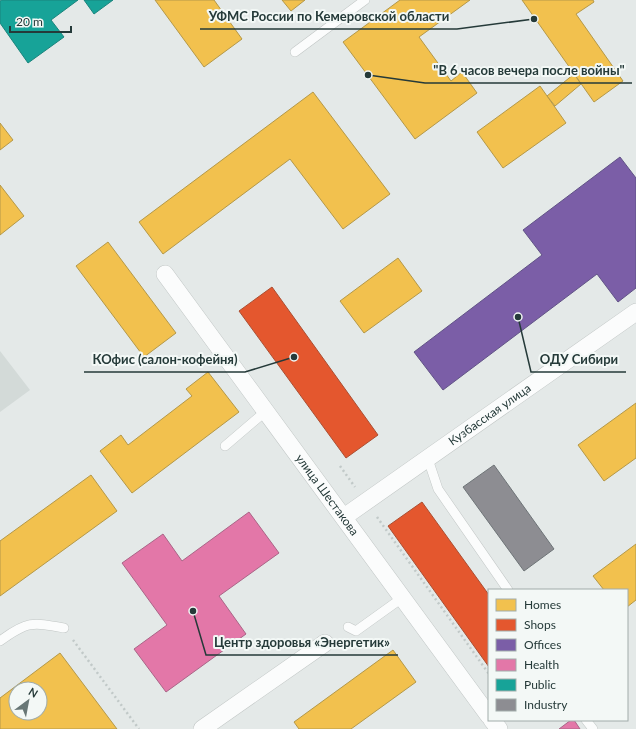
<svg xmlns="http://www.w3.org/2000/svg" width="636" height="729" font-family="Lato,sans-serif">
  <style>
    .built { fill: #d3dad8 }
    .homes { fill: #f2c14e; stroke: #b49848; fill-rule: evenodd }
    .shops { fill: #e4572e; stroke: #ab4e31 }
    .offices { fill: #7b5ea7; stroke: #615386 }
    .health { fill: #e377a8; stroke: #aa6587 }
    .public { fill: #17a398; stroke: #1b847c }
    .industry { fill: #8d8d92; stroke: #6e7477 }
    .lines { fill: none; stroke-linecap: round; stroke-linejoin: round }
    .lane-casing { stroke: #c1c6c5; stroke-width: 10 }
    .street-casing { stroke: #c1c6c5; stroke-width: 18 }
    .path { stroke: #c1c9c8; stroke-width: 2.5; stroke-dasharray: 2 3; stroke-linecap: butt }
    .lane { stroke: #fbfcfc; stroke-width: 9 }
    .street { stroke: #fbfcfc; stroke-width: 17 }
    .labels { text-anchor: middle; stroke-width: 4; stroke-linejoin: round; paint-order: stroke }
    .street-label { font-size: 12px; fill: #253a39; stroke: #f3f8f6 }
    .leader { fill: none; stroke: #253a39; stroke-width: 1.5 }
    .callout-dot { fill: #253a39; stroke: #f3f8f6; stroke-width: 1.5 }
    .callout-label { font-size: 13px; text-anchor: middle; font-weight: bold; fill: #253a39; stroke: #f3f8f6; stroke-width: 4; stroke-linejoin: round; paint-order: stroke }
  </style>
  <rect width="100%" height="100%" fill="#e4e9e8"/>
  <path class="built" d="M0 351 30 390 0 412Z"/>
  <g class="homes">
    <path d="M155 0H214L242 39 204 67Z"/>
    <path d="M282 0H305L291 11Z"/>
    <path d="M400 0H470L419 37 451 81 462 72 477 93 415 139 343 42Z"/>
    <path d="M522 0H593L594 2 576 14 623 81 594 102Z"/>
    <path d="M574 74 581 84 555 106 547 96Z"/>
    <path d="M540 86 566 123 503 168 477 132Z"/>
    <path d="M313 92 390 194 343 229 290 159 163 254 139 222Z"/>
    <path d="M0 123 13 140 0 150Z"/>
    <path d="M0 185 24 216 0 235Z"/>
    <path d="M108 242 176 333 144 357 76 266Z"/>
    <path d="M398 258 422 291 364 333 340 301Z"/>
    <path d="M208 372 239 412 132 493 100 451 121 435 128 445 192 396 186 389Z"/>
    <path d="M636 403V458L604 481 578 445Z"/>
    <path d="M91 475 117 511 0 596V541Z"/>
    <path d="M636 544V600L627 607V590H604L593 576Z"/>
    <path d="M393 650 416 682 351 729H299L294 722Z"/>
    <path d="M60 653 117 729H0V698ZM16 689H40V713H16Z"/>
  </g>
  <g class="shops">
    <path d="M272 287 378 435 346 458 239 311Z"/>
    <path d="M422 502 489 595V667L388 526Z"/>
  </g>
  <path class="offices" d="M620 157 636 178V288L618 302 597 274 443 390 414 352 542 255 523 230Z"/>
  <g class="health">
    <path d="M249 512 279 553 219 596 246 634 166 692 134 649 167 625 122 563 163 534 182 561Z"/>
    <path d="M571 720H574L580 729H559Z"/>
  </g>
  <g class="public">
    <path d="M2 0H78L51 20 64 37 28 63 0 23V1Z"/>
    <path d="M84 0H113L94 14Z"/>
  </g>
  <path class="industry" d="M494 465 554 549 524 571 463 487Z"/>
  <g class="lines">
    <defs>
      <g id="lane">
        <path d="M295 52 365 0"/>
        <path d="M225 446 266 411"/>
        <path d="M428 459 438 489 508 590"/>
        <path d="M348 627 356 631 402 598"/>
        <path d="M0 641C27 621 32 622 64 628"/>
        <path d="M586 720 593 729"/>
      </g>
      <g id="street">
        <path id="s1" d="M165 274 489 716"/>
        <path id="s2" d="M344 517 636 312"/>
        <path d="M492 720 499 729"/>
        <path d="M202 729 325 643"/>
      </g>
    </defs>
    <use href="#lane" class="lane-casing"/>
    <use href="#street" class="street-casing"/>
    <g class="path">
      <path d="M340 466 355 487"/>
      <path d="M377 517 489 674"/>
      <path d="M73 640 139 729"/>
    </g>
    <use href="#lane" class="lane"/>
    <use href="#street" class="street"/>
  </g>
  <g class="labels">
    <g class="street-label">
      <text dy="4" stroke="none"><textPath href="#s2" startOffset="178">Кузбасская улица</textPath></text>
      <text dy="4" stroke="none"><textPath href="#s1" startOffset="274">улица Шестакова</textPath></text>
    </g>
  </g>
  <path class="leader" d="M534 19L457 29H200M368 75L425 83H632M294 357L245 372H84M518 317L531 372H626M193 611L206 655H398"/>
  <g class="callout-dot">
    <circle cx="534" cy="19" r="4"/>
    <circle cx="368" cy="75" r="4"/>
    <circle cx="294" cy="357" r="4"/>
    <circle cx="518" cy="317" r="4"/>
    <circle cx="193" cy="611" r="4"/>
  </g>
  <g class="callout-label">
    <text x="329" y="21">УФМС России по Кемеровской области</text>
    <text x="529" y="75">"В 6 часов вечера после войны"</text>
    <text x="165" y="364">КОфис (салон-кофейня)</text>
    <text x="579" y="364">ОДУ Сибири</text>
    <text x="302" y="647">Центр здоровья «Энергетик»</text>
  </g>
  <rect x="488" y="589" width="140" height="132" fill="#f3f8f6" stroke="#a1acaa"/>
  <rect x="496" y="599" width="20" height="12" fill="#f2c14e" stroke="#a1acaa"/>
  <text x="524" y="609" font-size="12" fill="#253a39">Homes</text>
  <rect x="496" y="619" width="20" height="12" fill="#e4572e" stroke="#a1acaa"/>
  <text x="524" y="629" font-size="12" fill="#253a39">Shops</text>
  <rect x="496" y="639" width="20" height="12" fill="#7b5ea7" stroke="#a1acaa"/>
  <text x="524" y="649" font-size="12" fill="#253a39">Offices</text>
  <rect x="496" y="659" width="20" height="12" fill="#e377a8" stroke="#a1acaa"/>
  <text x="524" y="669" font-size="12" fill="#253a39">Health</text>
  <rect x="496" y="679" width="20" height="12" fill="#17a398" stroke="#a1acaa"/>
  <text x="524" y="689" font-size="12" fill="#253a39">Public</text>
  <rect x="496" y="699" width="20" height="12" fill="#8d8d92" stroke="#a1acaa"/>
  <text x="524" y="709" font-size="12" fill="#253a39">Industry</text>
  <g transform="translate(28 701) rotate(32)"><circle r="19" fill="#f3f8f6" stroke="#a1acaa"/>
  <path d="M0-3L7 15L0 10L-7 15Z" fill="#687776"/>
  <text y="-6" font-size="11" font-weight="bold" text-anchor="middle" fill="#253a39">N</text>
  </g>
  <path d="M10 26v6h61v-6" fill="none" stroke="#253a39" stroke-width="2"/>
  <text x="16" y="26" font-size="12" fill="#253a39" stroke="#f3f8f6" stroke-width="3" paint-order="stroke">20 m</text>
</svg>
